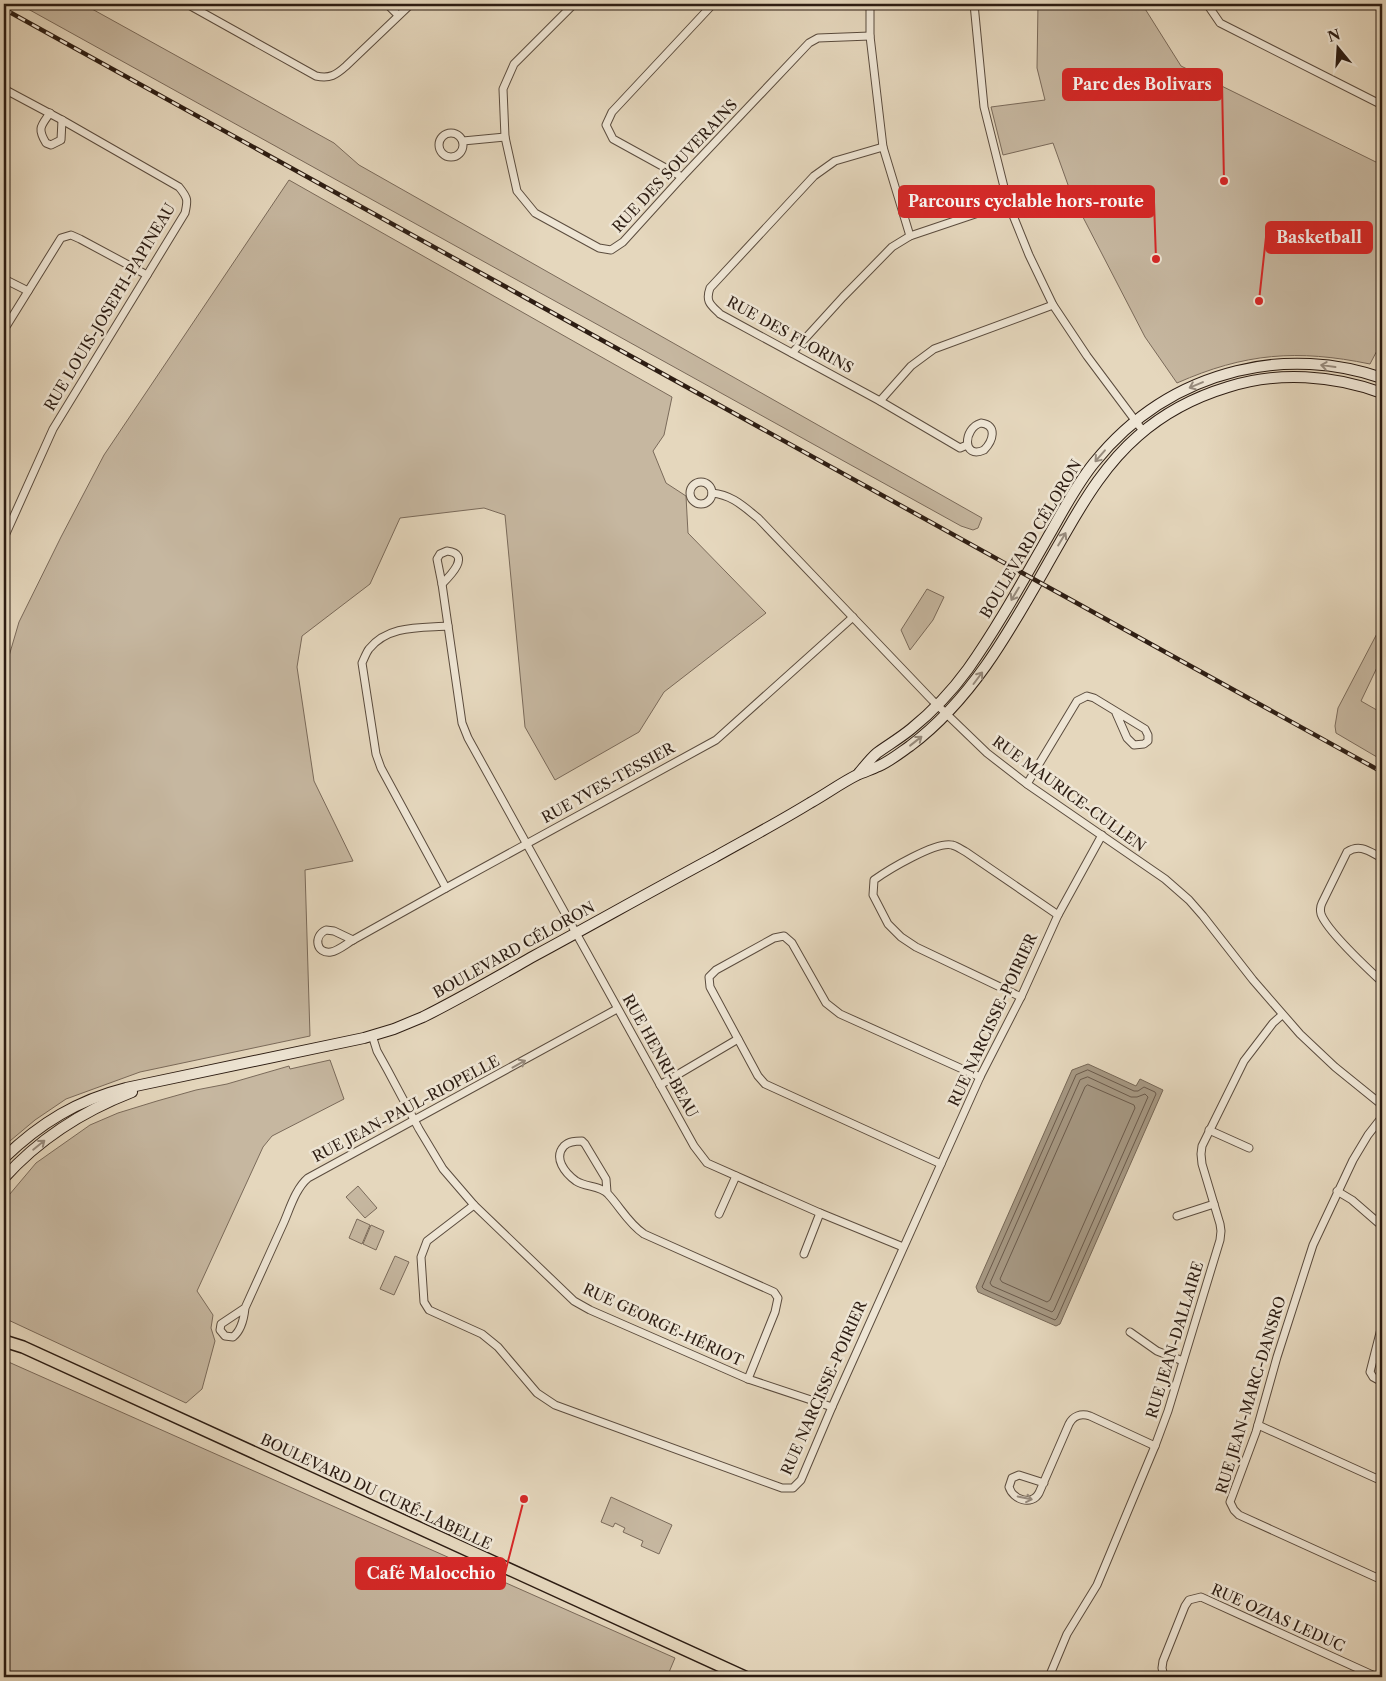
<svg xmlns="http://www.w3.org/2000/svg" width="1386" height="1681" font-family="'Libre Caslon Text',serif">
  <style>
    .green { fill: #c6b7a0; stroke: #7a6a5a }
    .water { fill: #a69883; stroke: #766756 }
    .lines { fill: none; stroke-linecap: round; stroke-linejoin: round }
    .shore { stroke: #6a5a4b; stroke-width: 1 }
    .street-casing { stroke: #5b4c3e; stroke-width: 9 }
    .secondary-casing { stroke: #2d1d13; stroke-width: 12 }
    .primary-casing { stroke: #2d1d13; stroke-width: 14 }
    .street { stroke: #eee5d4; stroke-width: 7 }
    .secondary { stroke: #eee5d4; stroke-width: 10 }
    .primary { stroke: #e5d7bd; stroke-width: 11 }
    .rail-casing { stroke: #2d1d13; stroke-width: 4.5 }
    .rail { stroke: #eee5d4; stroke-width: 2.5; stroke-dasharray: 8; stroke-linecap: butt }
    .oneway { stroke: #978b7d }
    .labels { text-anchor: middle; stroke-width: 5; stroke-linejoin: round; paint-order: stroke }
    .street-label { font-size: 15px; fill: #2d1d13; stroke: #eee5d4 }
    .leader { fill: none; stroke: #d62828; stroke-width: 2 }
    .callout-dot { fill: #d62828; stroke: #eee5d4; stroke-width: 2 }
    .callout { fill: #d62828; stroke: #d62828; stroke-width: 2 }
    .callout-label { font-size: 16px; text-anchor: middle; font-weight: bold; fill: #fff }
  </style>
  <rect width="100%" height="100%" fill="#e5d7bd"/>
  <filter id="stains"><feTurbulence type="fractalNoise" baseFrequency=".004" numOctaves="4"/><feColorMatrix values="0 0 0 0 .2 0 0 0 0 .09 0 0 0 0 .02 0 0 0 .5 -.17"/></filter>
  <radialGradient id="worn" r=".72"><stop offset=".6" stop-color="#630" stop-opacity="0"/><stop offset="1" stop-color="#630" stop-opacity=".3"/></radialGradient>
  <g class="green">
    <path d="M19 4H83L334 143 359 165 982 518 978 528 973 530 961 526Z"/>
    <path d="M1038 4H1142L1181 66 1382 165V341L1370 364C1297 349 1245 353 1177 383L1145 337 1072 196 1053 143 1003 155 991 107 1045 100 1037 68Z"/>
    <path d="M289 180 672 397 664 435 653 451 666 483 686 496 688 533 766 613 664 692 639 732 555 780 525 727 505 515 484 508 400 518 370 584 302 636 297 667 314 781 353 861 305 870 310 1036 140 1072 66 1099 35 1120 4 1146V673L19 622 61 537 104 455Z"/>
    <path d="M927 589 944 597 933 620 910 650 901 630Z"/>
    <path d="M1382 624V657L1361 701 1382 713V760L1336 733 1335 726 1338 708Z"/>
    <path d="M330 1060 344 1099 272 1136 263 1147 197 1291 213 1315 211 1328 215 1341 202 1389 186 1403 4 1318V1201L36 1163 90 1125 118 1113 157 1101 196 1090 227 1084 289 1066 290 1069Z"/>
    <path d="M358 1186 377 1208 365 1218 346 1197Z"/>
    <path d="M357 1219 370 1225 362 1244 349 1238Z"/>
    <path d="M371 1225 384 1231 376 1250 363 1244Z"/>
    <path d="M395 1256 409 1262 394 1295 380 1289Z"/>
    <path d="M4 1360 675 1658 667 1677H4Z"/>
    <path d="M611 1497 672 1525 659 1554 641 1546 643 1541 623 1532 625 1528 615 1523 613 1527 601 1522Z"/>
  </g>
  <path class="water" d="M1088 1064 1136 1086 1140 1079 1163 1090 1060 1324 1056 1326 978 1292 976 1287 1072 1070Z"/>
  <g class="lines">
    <g class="shore">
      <path d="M1088 1070 1134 1091H1138L1144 1087 1155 1092 1156 1094 1057 1318 1055 1320 984 1289 982 1287 1076 1075Z"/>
      <path d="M1088 1077 1131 1097H1137L1145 1094 1148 1097 1054 1310 1052 1312 992 1286 990 1283 1080 1080Z"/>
      <path d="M1088 1085 1134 1105 1135 1108 1050 1300 1047 1302 1002 1282 1000 1279 1085 1087Z"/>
    </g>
    <defs>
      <g id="street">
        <path d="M187 4 316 76C330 79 336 75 346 66L411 4"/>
        <path d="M387 4 398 15"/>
        <path d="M574 4 514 64 503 89 505 137 517 191 535 213 599 248 611 250 623 242 682 177 809 43 818 38 870 36"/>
        <path d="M870 4V36L883 147 910 236"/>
        <path d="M974 4 984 107 1008 203 1029 255 1053 305 1087 356 1143 431"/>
        <path d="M1207 4 1220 23 1382 105"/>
        <path d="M4 89 62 120 179 187C188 198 188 200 185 213L53 429 4 538"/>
        <path d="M50 113C41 126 37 128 46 143L51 145 61 140 62 120"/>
        <circle cx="451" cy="145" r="12"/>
        <path d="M463 141 505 137"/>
        <path d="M883 147 835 161 814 176 710 288C705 302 711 305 720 314L880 401 960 448 967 445"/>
        <path d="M682 177 613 139 606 125 612 112 713 4"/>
        <path d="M4 279 28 291"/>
        <path d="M4 330 61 238 71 235 80 239 147 275"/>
        <path d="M792 353 843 297 892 247 910 236 1008 203"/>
        <path d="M880 401 911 366 934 349 1053 305"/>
        <path d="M981 423C998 425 993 441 984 450 962 460 963 428 981 423Z"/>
        <circle cx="701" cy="493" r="11"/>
        <path d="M712 493C732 495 743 506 758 518L932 700 987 753 1027 784 1165 879 1189 900 1203 916 1253 980 1300 1034 1335 1067 1382 1105"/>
        <path d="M447 551C472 554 450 576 442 584L437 559 440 554Z"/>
        <path d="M442 584 462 723 468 738 694 1146 707 1163 820 1213 903 1247"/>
        <path d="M1027 784 1077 701 1087 696 1094 698 1145 729 1148 735V741L1144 744 1134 745 1127 738 1116 713"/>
        <path d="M1382 858C1370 852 1360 843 1347 852L1322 903C1320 907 1320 910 1321 914 1327 931 1368 969 1382 982"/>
        <path d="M446 888 381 768 376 754 362 663C364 659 366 653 369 649 388 625 420 628 448 626"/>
        <path d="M326 930 334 931 353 940C346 944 338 951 331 952 316 954 313 936 326 930Z"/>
        <path d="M353 940 446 888 716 740 853 617"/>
        <path d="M1021 997 916 947 901 937 888 924 873 895 874 880C888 870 936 841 952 845 957 846 962 850 966 852L1058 915"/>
        <path d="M372 1035 377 1051 387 1069 419 1129 443 1169 474 1205 574 1301 590 1310 748 1379 832 1407"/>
        <path d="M660 1085 738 1039"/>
        <path d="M1382 1117 1368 1135 1353 1160 1313 1245 1277 1357 1256 1432 1230 1502 1234 1510 1239 1515 1382 1580"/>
        <path d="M1209 1130 1249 1148"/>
        <path d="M941 1164 765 1084 758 1076 710 987 709 977 716 970 774 938 784 936 792 943 826 1003 840 1014 980 1077"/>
        <path d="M1337 1191 1352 1200 1382 1226"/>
        <path d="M607 1192 606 1179 585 1144 582 1141C576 1141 569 1141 564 1146 553 1158 565 1173 576 1181 585 1187 601 1186 608 1194 621 1208 628 1223 644 1234L774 1292 778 1298 775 1312 748 1379"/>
        <path d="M474 1205 427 1241 421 1257 424 1302 429 1310 482 1334 498 1347 537 1393 555 1405 782 1488H793L801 1480 832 1407 980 1077 1021 997 1058 915 1102 835"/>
        <path d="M719 1214 736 1176"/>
        <path d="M1177 1216 1214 1204"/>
        <path d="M804 1254 820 1213"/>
        <path d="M245 1308 221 1324 220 1330 225 1336 233 1337C242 1330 244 1318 245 1308 258 1279 271 1251 284 1222 290 1208 296 1188 308 1178L617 1009"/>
        <path d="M1382 1325 1370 1372 1373 1377 1382 1382"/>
        <path d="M1130 1332 1157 1351 1183 1361"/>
        <path d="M1258 1425 1382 1481"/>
        <path d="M1044 1483 1019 1475 1012 1478 1009 1487C1013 1500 1032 1506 1039 1493L1069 1424C1073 1416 1081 1413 1090 1416L1155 1446"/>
        <path d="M1049 1677 1067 1634 1097 1585 1155 1446 1168 1411 1220 1240 1221 1231 1220 1224 1202 1164 1201 1154 1202 1146 1244 1061 1273 1023 1282 1015"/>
        <path d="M1164 1677 1162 1668 1163 1661 1185 1606 1189 1600 1201 1597 1377 1677"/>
      </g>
      <g id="secondary">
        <path d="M859 773C865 766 870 759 877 753 888 745 900 738 911 729 932 712 952 691 968 669 999 625 1025 577 1052 530 1065 507 1077 484 1094 463 1131 417 1180 385 1237 371 1285 359 1336 362 1382 378"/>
        <path d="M4 1158C40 1123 78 1100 126 1088L364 1038 394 1029 423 1017C461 998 497 977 534 956 595 923 655 889 715 857 747 839 779 822 810 803 826 794 841 783 857 775 864 772 872 769 879 766 890 761 900 753 910 746 982 692 1021 609 1066 532 1086 497 1107 463 1138 436 1164 413 1195 397 1228 387 1278 371 1333 375 1382 393"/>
        <path d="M4 1178C39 1139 83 1111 132 1092"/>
      </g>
      <path id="primary" d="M4 1341 23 1347 745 1677"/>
    </defs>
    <use href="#street" class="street-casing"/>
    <use href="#secondary" class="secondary-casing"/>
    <use href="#primary" class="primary-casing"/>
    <use href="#street" class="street"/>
    <use href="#secondary" class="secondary"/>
    <use href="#primary" class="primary"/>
    <defs>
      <path id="rail" d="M4 9 1382 772"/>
    </defs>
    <use href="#rail" class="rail-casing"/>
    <use href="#rail" class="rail"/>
  </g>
  <defs><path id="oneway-shaft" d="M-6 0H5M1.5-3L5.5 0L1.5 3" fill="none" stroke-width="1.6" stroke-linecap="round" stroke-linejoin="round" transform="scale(1.25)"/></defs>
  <g class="oneway">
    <use href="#oneway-shaft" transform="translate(1328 366) rotate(-172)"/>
    <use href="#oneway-shaft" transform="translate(1196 385) rotate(157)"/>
    <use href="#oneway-shaft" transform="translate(1100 456) rotate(131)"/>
    <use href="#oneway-shaft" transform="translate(1062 539) rotate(-59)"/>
    <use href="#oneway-shaft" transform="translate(1015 594) rotate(121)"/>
    <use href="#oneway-shaft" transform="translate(978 678) rotate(-53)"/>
    <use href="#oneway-shaft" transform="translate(916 741) rotate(-38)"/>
    <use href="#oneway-shaft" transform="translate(519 1064) rotate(-29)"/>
    <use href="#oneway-shaft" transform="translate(39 1145) rotate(-39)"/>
    <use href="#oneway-shaft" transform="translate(1025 1498) rotate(12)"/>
  </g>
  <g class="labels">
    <g class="street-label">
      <text transform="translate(675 166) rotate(-47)" y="5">RUE DES SOUVERAINS</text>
      <text transform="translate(110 307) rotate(-59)" y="5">RUE LOUIS-JOSEPH-PAPINEAU</text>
      <text transform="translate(790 335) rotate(29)" y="5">RUE DES FLORINS</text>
      <text transform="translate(1031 539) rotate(-59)" y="5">BOULEVARD CÉLORON</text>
      <text transform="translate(608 783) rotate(-29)" y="5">RUE YVES-TESSIER</text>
      <text transform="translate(1069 794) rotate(36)" y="5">RUE MAURICE-CULLEN</text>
      <text transform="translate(514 950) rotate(-29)" y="5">BOULEVARD CÉLORON</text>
      <text transform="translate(993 1020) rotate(-65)" y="5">RUE NARCISSE-POIRIER</text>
      <text transform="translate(660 1056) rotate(61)" y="5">RUE HENRI-BEAU</text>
      <text transform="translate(406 1109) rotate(-28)" y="5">RUE JEAN-PAUL-RIOPELLE</text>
      <text transform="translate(663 1325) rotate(25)" y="5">RUE GEORGE-HÉRIOT</text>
      <text transform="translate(1175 1340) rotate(-73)" y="5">RUE JEAN-DALLAIRE</text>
      <text transform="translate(824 1388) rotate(-66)" y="5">RUE NARCISSE-POIRIER</text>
      <text transform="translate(1251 1395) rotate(-73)" y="5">RUE JEAN-MARC-DANSRO</text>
      <text transform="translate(376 1492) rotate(25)" y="5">BOULEVARD DU CURÉ-LABELLE</text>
      <text transform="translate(1278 1618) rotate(24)" y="5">RUE OZIAS LEDUC</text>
    </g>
  </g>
  <path class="leader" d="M1224 181L1222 84M1156 259L1154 202M1259 301L1266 237M524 1499L505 1573"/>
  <g class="callout-dot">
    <circle cx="1224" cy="181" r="5"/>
    <circle cx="1156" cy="259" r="5"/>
    <circle cx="1259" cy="301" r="5"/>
    <circle cx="524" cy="1499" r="5"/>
  </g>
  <g class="callout">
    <rect x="1063" y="69" width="159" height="31" rx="5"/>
    <rect x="899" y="186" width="255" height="31" rx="5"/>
    <rect x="1266" y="222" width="106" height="31" rx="5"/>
    <rect x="356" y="1558" width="149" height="31" rx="5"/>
  </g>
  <g class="callout-label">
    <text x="1142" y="90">Parc des Bolivars</text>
    <text x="1026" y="207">Parcours cyclable hors-route</text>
    <text x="1319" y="243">Basketball</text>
    <text x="431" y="1579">Café Malocchio</text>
  </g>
  <rect width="1386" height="1681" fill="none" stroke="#e5d7bd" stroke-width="20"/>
  <rect x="5" y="5" width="1376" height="1671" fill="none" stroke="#2d1d13" stroke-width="2.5"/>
  <rect x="10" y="10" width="1366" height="1661" fill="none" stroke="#2d1d13"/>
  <g transform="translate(1338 48) rotate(342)" stroke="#eee5d4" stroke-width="4" paint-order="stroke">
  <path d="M0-4L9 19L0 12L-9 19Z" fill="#2d1d13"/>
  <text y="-8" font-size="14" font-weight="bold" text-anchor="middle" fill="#2d1d13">N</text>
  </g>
  <rect width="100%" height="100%" filter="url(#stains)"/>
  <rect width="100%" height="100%" fill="url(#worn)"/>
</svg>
